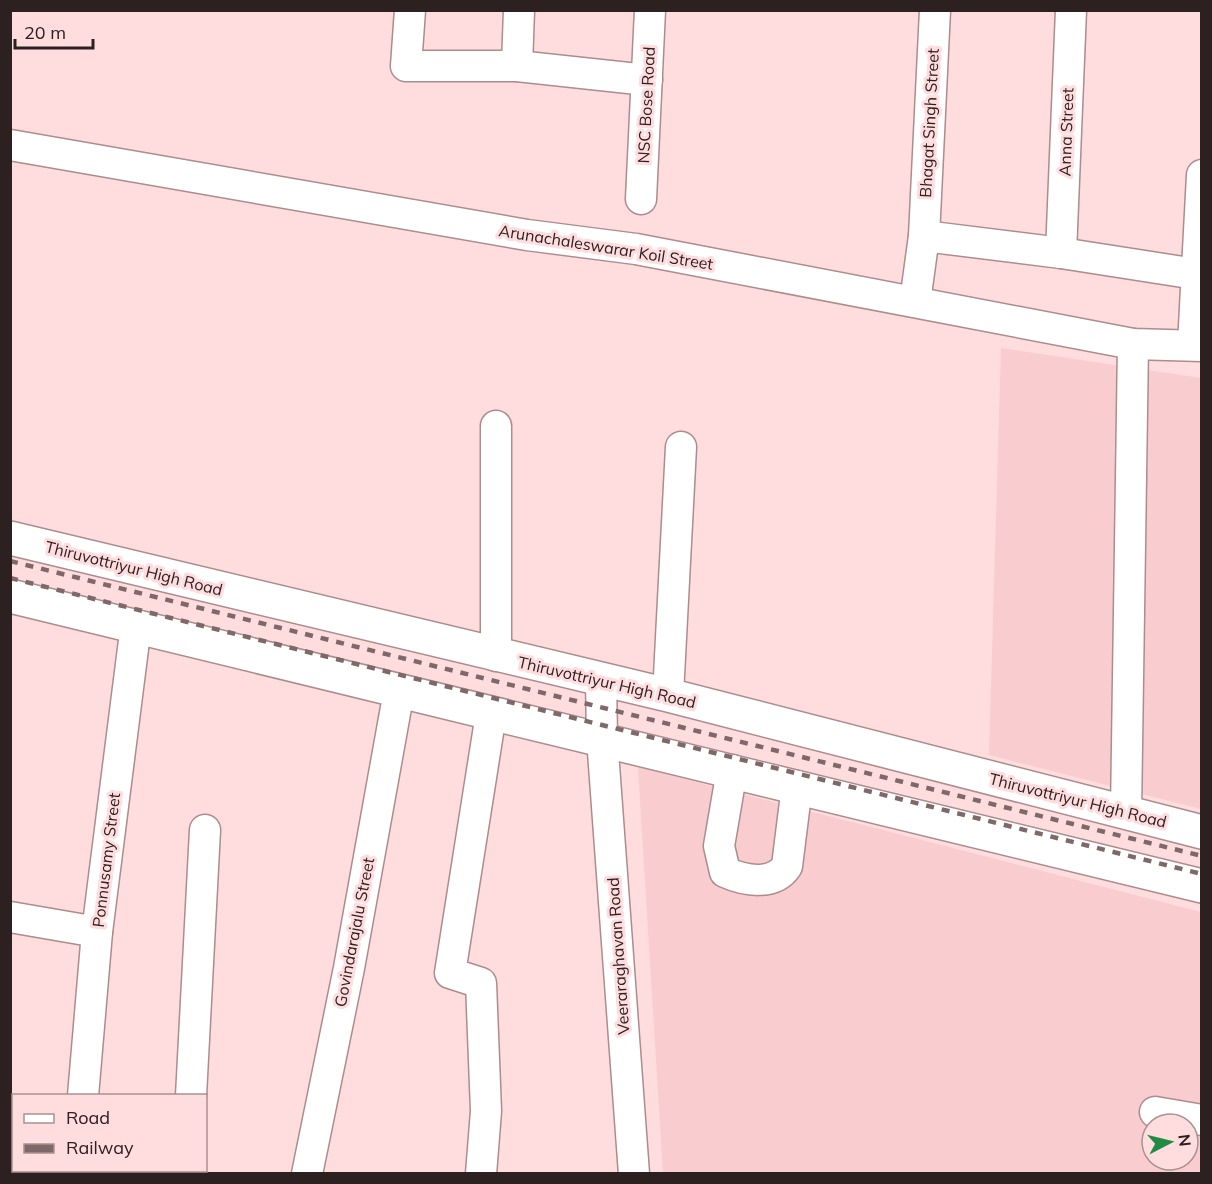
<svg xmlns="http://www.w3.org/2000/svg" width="1212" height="1184" font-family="Mulish,sans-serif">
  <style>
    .built { fill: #f9cdcf; fill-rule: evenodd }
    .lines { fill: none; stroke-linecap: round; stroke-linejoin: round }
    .minor-casing { stroke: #ac8c8d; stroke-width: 33 }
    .major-casing { stroke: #ac8c8d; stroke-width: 36 }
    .minor { stroke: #fff; stroke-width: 30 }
    .major { stroke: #fff; stroke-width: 33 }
    .rail { stroke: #7e6869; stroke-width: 4.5; stroke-dasharray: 8 8; stroke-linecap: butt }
    .labels { text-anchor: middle; stroke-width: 6; stroke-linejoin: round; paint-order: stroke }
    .street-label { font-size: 16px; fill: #2d2021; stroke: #ffdcdd }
  </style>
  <rect width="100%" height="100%" fill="#ffdcdd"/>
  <g class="built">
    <path d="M1001 348 1201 378V809L989 755Z"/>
    <path d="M638 767 1201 912V1173H663ZM1152 1124H1188V1160H1152Z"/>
  </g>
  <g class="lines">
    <defs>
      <g id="minor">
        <path d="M410 10 406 66H517L647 80"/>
        <path d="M517 66 519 10"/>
        <path d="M10 145 527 235 636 249 1133 344 1202 346"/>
        <path d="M641 199 650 10"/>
        <path d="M924 236 1061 253 1202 275"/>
        <path d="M1061 253 1071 10"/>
        <path d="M915 302 924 236 935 10"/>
        <path d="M1193 345 1202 175"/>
        <path d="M496 656V426"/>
        <path d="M601 680 602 738 634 1174"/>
        <path d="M668 695 681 447"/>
        <path d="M732 770 719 846 725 872C745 881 774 886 787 866L797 786"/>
        <path d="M1126 813 1133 344"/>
        <path d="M10 917 97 932"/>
        <path d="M83 1096 97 932 136 625"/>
        <path d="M191 1096 205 830"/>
        <path d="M1155 1112 1202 1120"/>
        <path d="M14 1170 30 1174"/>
        <path d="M76 1174V1170"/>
        <path d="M187 1174V1170"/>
        <path d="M307 1174 349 968 399 691"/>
        <path d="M481 1174 486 1111 481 983 450 973 491 714"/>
      </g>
      <g id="major">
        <path d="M10 538 668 695 1202 832"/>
        <path d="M10 596 1202 886"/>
      </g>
    </defs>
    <use href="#minor" class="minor-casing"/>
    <use href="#major" class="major-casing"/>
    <use href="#minor" class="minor"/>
    <use href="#major" class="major"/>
    <g class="rail">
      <path d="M10 561 1202 856"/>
      <path d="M10 578 1202 874"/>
    </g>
  </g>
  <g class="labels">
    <g class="street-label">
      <text transform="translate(646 105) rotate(-87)" y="6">NSC Bose Road</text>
      <text transform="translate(929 123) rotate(-87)" y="6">Bhagat Singh Street</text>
      <text transform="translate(1066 132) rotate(-88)" y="6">Anna Street</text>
      <text transform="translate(606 247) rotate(9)" y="6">Arunachaleswarar Koil Street</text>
      <text transform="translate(134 568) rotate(14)" y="6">Thiruvottriyur High Road</text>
      <text transform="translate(607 682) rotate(13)" y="6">Thiruvottriyur High Road</text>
      <text transform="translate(1078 800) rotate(14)" y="6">Thiruvottriyur High Road</text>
      <text transform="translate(106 860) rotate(-83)" y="6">Ponnusamy Street</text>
      <text transform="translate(354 932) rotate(-79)" y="6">Govindarajalu Street</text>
      <text transform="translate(618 956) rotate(-94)" y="6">Veeraraghavan Road</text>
    </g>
  </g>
  <rect width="1212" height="1184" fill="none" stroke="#2d2021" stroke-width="24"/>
  <rect x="12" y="1094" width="195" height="78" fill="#ffdcdd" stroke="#ab9192" stroke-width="1.5"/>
  <rect x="24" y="1114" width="30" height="9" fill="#ffffff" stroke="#ab9192" stroke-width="1.5"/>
  <text x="66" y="1124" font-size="18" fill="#2d2021">Road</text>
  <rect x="24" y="1144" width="30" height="9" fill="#7e6869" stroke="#ab9192" stroke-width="1.5"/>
  <text x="66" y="1154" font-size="18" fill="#2d2021">Railway</text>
  <g transform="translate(1170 1142) rotate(83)"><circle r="28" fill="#ffdcdd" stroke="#ab9192" stroke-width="1.5"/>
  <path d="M0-4.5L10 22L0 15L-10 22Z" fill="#208b42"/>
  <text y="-9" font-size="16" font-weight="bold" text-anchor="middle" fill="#2d2021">N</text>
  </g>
  <path d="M15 39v9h78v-9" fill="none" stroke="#2d2021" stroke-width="3"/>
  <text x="24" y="39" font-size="18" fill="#2d2021" stroke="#ffdcdd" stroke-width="4.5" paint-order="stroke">20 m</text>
</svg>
